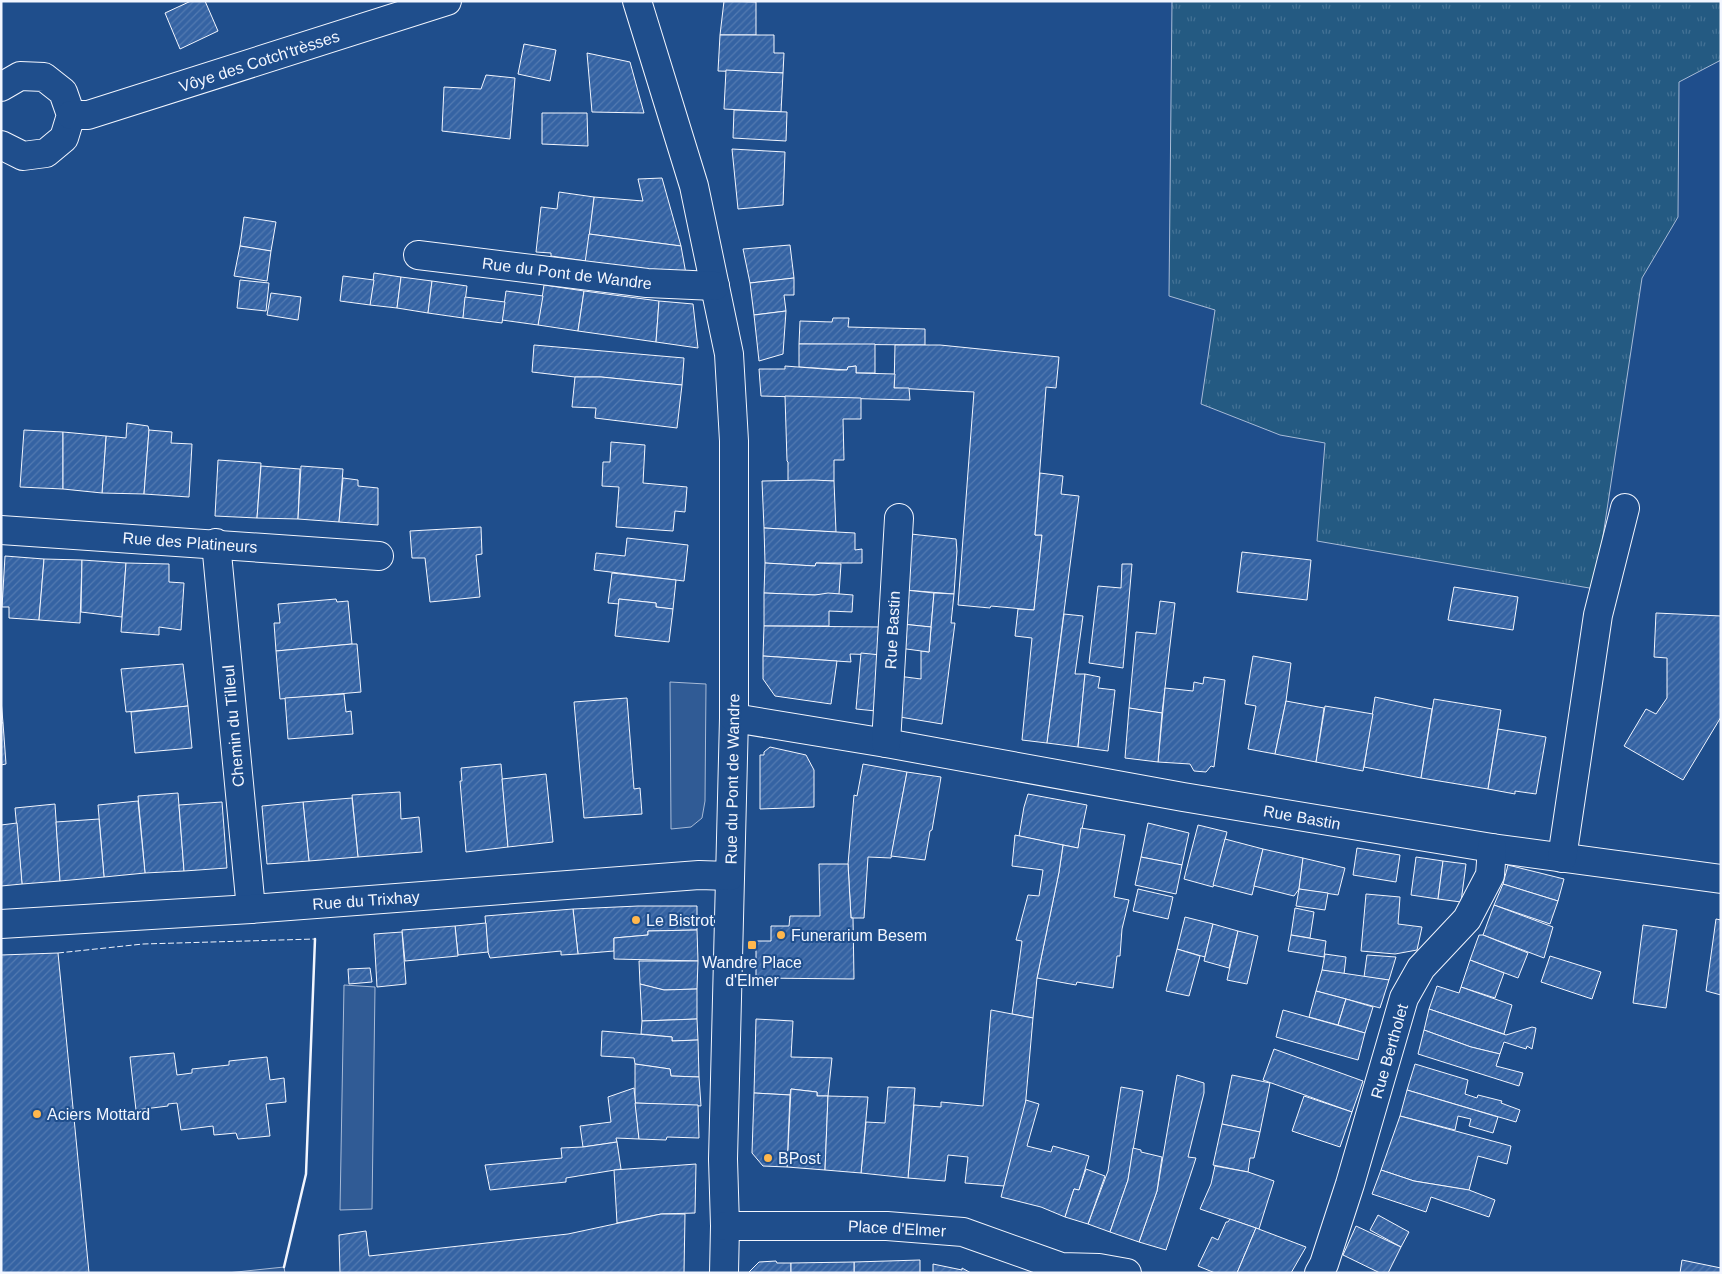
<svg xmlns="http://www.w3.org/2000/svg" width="1722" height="1274" font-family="Arial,sans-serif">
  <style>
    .grass { fill: url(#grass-tufts); stroke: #a8bbd7 }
    .parking { fill: #305b95; stroke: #a8bbd7 }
    .building { fill: url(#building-hatch); stroke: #f2f6ff }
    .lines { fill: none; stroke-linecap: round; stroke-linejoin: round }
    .minor-casing { stroke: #f2f6ff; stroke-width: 30 }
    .minor { stroke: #1f4e8c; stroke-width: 28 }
    .fence { stroke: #f2f6ff; stroke-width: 1; stroke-dasharray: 6 2.5; stroke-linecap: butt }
    .wall { stroke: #f2f6ff; stroke-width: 2.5 }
    .poi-dot { fill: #ffb74d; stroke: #1f4e8c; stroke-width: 2 }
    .labels { text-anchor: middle; stroke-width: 4; stroke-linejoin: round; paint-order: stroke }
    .street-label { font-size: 16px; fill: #f2f6ff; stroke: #1f4e8c }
    .poi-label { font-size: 16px; fill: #f2f6ff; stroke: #1f4e8c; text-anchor: start }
  </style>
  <defs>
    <pattern id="grass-tufts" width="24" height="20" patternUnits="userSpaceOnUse" patternTransform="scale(1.25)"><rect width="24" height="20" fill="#245a82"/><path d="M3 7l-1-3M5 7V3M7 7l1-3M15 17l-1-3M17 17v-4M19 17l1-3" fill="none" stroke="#447295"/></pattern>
    <pattern id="building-hatch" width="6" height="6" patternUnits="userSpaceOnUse" patternTransform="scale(1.25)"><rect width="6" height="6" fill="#3563a3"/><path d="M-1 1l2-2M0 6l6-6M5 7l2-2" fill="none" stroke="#537ab1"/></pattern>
  </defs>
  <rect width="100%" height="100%" fill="#1f4e8c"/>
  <path class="grass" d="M1172 1H1721V60L1679 82 1678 217 1642 278 1595 589 1317 541 1325 443 1280 435 1201 404 1215 310 1169 296Z"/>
  <g class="parking">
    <path d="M670 682 706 684 705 801 702 818 691 827 671 829Z"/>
    <path d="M344 985 375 987 372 1209 340 1210Z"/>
    <path d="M284 1267 285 1273H227Z"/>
  </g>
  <g class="building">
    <path d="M191 1H205L218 31 180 49 165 13Z"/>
    <path d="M724 1 756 2V35H720Z"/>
    <path d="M720 35H774V53H784L783 73 718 71Z"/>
    <path d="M524 44 556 50 550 81 518 74Z"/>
    <path d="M587 53 630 62 644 113 592 112Z"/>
    <path d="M726 70 783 73 781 112 724 109Z"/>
    <path d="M486 75 515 78 510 139 442 131 444 87 481 89Z"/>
    <path d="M734 110 787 112 786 141 733 138Z"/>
    <path d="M542 113H587L588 146 542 144Z"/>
    <path d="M732 149 785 152 783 205 738 209Z"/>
    <path d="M662 178 681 246 589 234 594 197 643 201 638 179Z"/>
    <path d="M559 192 594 197 586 261 551 256V253L536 252 541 207 557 209Z"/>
    <path d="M244 217 276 222 271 251 240 246Z"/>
    <path d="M589 234 681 246 686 274 585 263Z"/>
    <path d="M790 245 794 278 750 283 743 249Z"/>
    <path d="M240 246 271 251 267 281 234 276Z"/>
    <path d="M374 273 401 277 397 308 370 305Z"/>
    <path d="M343 276 374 280 370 305 340 301Z"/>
    <path d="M401 277 432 281 428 313 397 308Z"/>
    <path d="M794 278V295H784L786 311 754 315 750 283Z"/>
    <path d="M240 280 269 283 266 311 237 308Z"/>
    <path d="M432 281 467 286 463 318 428 313Z"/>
    <path d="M544 285 584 291 578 331 538 325Z"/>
    <path d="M506 291 543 296 538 325 502 320Z"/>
    <path d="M584 291 659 301 656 342 578 331Z"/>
    <path d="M271 293 301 297 298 320 267 315Z"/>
    <path d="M465 297 505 302 502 323 463 318Z"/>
    <path d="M659 301 693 304 698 348 656 342Z"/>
    <path d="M786 311 783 354 759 361 754 315Z"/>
    <path d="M833 318H849L848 327 925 329V345L799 344 800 321 832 322Z"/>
    <path d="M799 344H875V373H856V366L848 367 847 370 799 367Z"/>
    <path d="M534 345 684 358 682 385 601 377H575L532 372Z"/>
    <path d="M895 345H940L1059 357 1056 388 1046 387 1035 535H1042L1034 610 991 606 990 608 958 605 974 392 894 388Z"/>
    <path d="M785 366 837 370H847L848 367 856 366V373L895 374 894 388H909L910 400 761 396 759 369H785Z"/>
    <path d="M575 377H601L682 385 677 428 595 418 596 408 572 407Z"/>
    <path d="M785 396 861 398V419H843L844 460H834V481H788V462L787 461Z"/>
    <path d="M127 423 148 426 149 430 144 494 102 493 106 436 126 438Z"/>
    <path d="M24 430 63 432V489L20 487Z"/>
    <path d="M149 430 172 432 171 443 192 444 189 497 144 494Z"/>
    <path d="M63 432 106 436 102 493 63 489Z"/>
    <path d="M611 442 645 445 643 483 687 487 685 512 675 511 673 531 616 527 619 487 602 486 603 462H610Z"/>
    <path d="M218 460 261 463 257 518 215 516Z"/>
    <path d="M261 466 300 469 298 519 257 518Z"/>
    <path d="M301 466 343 469 339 522 298 519Z"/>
    <path d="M1040 473 1063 476 1061 494 1079 496 1047 743 1022 740 1032 638 1015 636 1018 609 1034 610 1042 535H1035Z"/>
    <path d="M343 478 358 480V486L378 488V525L339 522Z"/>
    <path d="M814 480 834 481 836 532 764 528 762 481Z"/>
    <path d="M481 527 482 554 476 555 480 597 430 602 425 558H412L410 531Z"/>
    <path d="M764 528 855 533V550L862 549V563H816L815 566 765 563Z"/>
    <path d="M911 534 956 539 957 551 954 594 905 590Z"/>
    <path d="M627 538 688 545 684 581 594 570 596 553 625 556Z"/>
    <path d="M1242 552 1311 560 1307 600 1237 592Z"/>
    <path d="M5 556 44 559 39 620 9 618V607H2Z"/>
    <path d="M44 559 82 560 80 623 39 620Z"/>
    <path d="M82 560 126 563 122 617 81 612Z"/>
    <path d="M126 563 169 564V582L184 583 181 630 159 627V635L121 632Z"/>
    <path d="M765 563 815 566 816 563 841 564 839 594 815 595 764 593Z"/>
    <path d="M1122 564H1132L1123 668 1089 663 1098 586 1121 588Z"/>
    <path d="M612 573 676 580 673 609 656 607V603L619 599V604L608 603Z"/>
    <path d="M1454 587 1518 597 1513 630 1448 620Z"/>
    <path d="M905 590 934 593 931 627 902 624Z"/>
    <path d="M764 593 815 595 828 593 853 595 852 612 829 611V626H764Z"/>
    <path d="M934 593 954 594 951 623H955L942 724 894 716 898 676 921 679V651L929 652Z"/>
    <path d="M336 599 337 602 348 601 352 644 276 651 274 623H280L278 604Z"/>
    <path d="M619 599 656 603V607L673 609 669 642 615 636Z"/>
    <path d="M1160 601 1175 603 1162 713 1129 708 1136 632 1156 634Z"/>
    <path d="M1656 613 1721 616V717L1683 780 1624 746 1646 709 1656 714 1667 698V658L1654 657Z"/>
    <path d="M1064 614 1083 616 1075 674H1085L1078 747 1047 743Z"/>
    <path d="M902 624 931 627 929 652 899 648Z"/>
    <path d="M764 626 883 627 881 655 850 654 851 662 763 656Z"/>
    <path d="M352 644H357L361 692 280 699 276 651Z"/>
    <path d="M861 653 881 655 876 711 856 709Z"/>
    <path d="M763 656 837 661 831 704 775 696 763 679Z"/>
    <path d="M1253 656 1291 663 1286 701 1275 754 1248 749 1256 706 1245 704Z"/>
    <path d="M183 664 188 706 126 712 121 669Z"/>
    <path d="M1085 674 1100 677 1098 688 1115 690 1108 751 1078 747Z"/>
    <path d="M1204 677 1225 680 1214 767 1211 766 1206 772 1194 771 1190 764 1158 762 1165 688 1193 691 1194 682 1203 684Z"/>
    <path d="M344 694 346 712 351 711 353 734 288 739 285 698Z"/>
    <path d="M1375 697 1432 709 1421 778 1364 767Z"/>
    <path d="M627 698 634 789 640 788 642 814 584 818 574 702Z"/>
    <path d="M1434 699 1501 710 1488 789 1421 778Z"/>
    <path d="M1 700 3 723H1Z"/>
    <path d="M1286 701 1324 708 1316 762 1275 754Z"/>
    <path d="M188 706 192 748 135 753 131 712Z"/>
    <path d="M1325 706 1373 714 1363 771 1316 762Z"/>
    <path d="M1129 708 1162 713 1158 762 1125 758Z"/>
    <path d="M1 723H3L6 764 1 765Z"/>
    <path d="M1498 729 1546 737 1536 794 1515 791V794L1488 789Z"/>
    <path d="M770 747 806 755 814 770V807L760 809V755H764V752Z"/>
    <path d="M501 764 508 847 466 852 460 781H462L461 768Z"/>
    <path d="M863 764 907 772 891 858 868 857 864 918H851L848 864 854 795 857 796Z"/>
    <path d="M907 772 941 777 932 830 930 831 925 860 891 856Z"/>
    <path d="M546 774 553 842 508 847 502 779Z"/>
    <path d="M400 792 401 819 419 817 422 852 358 857 352 795Z"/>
    <path d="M178 793 184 871 145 873 138 796Z"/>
    <path d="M1028 794 1087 805 1078 848 1019 836 1024 807Z"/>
    <path d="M352 798 358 857 309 861 303 802Z"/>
    <path d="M138 801 145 873 104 877 98 805Z"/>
    <path d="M222 802 227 868 184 871 179 805Z"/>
    <path d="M303 802 309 861 267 864 262 806Z"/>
    <path d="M55 804 60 881 22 884 15 808Z"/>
    <path d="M99 819 104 877 60 881 56 822Z"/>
    <path d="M17 823 22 884 1 886V825Z"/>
    <path d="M1148 823 1189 833 1182 865 1141 857Z"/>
    <path d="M1198 825 1227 832 1213 887 1184 879Z"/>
    <path d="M1081 828 1125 835 1114 897 1129 900 1122 929 1120 956H1117L1113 988 1077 982 1076 985 1037 978 1059 872 1063 845 1078 848Z"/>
    <path d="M1015 835 1063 845 1059 872 1037 978 1033 1018 1012 1014 1022 941 1016 940 1028 895 1039 896 1043 870 1012 866Z"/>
    <path d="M1225 839 1263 849 1252 895 1213 885Z"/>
    <path d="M1357 848 1400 855 1396 882 1353 875Z"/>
    <path d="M1263 849 1303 858 1299 889 1294 896 1254 886Z"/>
    <path d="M1141 857 1182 865 1176 894 1135 885Z"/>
    <path d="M1416 857 1443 861 1438 899 1411 895Z"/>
    <path d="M1303 858 1345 868 1338 895 1299 889Z"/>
    <path d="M1443 861 1466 864 1461 902 1438 899Z"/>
    <path d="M819 864H848L851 918H853L854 979 756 978V941H771V926H789L790 916H820Z"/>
    <path d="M1508 865 1564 879 1558 901 1503 884Z"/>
    <path d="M1503 884 1558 901 1550 924 1494 905Z"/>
    <path d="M1138 889 1173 897 1168 919 1133 911Z"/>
    <path d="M1299 889 1328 893 1325 910 1296 906Z"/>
    <path d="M1366 894 1400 897 1398 924 1422 927 1417 950 1395 954 1361 951Z"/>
    <path d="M1494 905 1553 927 1544 958 1483 935Z"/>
    <path d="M638 906H697V930L648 931V935L614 938V951L578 954 573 909Z"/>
    <path d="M1295 908 1314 912 1310 938 1291 935Z"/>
    <path d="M573 909 578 954 561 955V951L490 958 488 952 485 916Z"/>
    <path d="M1185 917 1213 924 1205 957 1177 949Z"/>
    <path d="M1716 919 1721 920V995L1706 991Z"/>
    <path d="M486 923 488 952 458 955 455 926Z"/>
    <path d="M1213 924 1238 931 1229 968 1204 961Z"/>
    <path d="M1643 925 1677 930 1666 1008 1633 1003Z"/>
    <path d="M455 926 458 956 405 961 402 930Z"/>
    <path d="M697 930 698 961 614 959V938L648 935V931Z"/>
    <path d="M1238 931 1258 936 1247 984 1227 980Z"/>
    <path d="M402 932 406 984 377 987 374 934Z"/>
    <path d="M1291 935 1326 941 1324 957 1288 951Z"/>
    <path d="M1479 935H1483L1528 953 1518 978 1470 960Z"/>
    <path d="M1177 949 1200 956 1189 996 1166 991Z"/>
    <path d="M58 953 89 1273H1V955Z"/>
    <path d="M1325 954 1346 957 1344 974 1322 970Z"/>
    <path d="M1367 955 1396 957 1389 980 1364 977Z"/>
    <path d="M1550 956 1601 972 1592 999 1541 982Z"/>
    <path d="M1470 960 1504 973 1495 998 1461 987Z"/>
    <path d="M639 961H698L697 989 664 990 640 984Z"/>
    <path d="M370 968 372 982 349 984 348 969Z"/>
    <path d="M1322 970 1389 980 1380 1008 1316 991Z"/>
    <path d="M640 984 664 990 697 989V1019L642 1021Z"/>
    <path d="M1437 986 1459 993 1461 987 1512 1005 1504 1034 1429 1009Z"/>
    <path d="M1316 991 1346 999 1338 1025 1309 1017Z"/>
    <path d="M1346 999 1373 1007 1365 1033 1338 1025Z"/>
    <path d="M1429 1009 1506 1035 1532 1027 1536 1028 1532 1049 1527 1046 1526 1049 1504 1042 1500 1054 1471 1047 1424 1030Z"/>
    <path d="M991 1010 1033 1018 1025 1109 1004 1186 965 1183 968 1157 948 1155 945 1181 908 1178 914 1105 941 1107V1102L983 1106Z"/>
    <path d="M1283 1010 1365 1033 1358 1060 1276 1037Z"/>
    <path d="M697 1019 698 1040 672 1041V1037L641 1034 642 1021Z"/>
    <path d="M756 1019 793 1021 791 1057 832 1058 828 1096H817V1092L791 1089 790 1095 754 1093Z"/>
    <path d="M1424 1030 1471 1047 1500 1054 1496 1066 1523 1073 1519 1086 1418 1054Z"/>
    <path d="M602 1031 672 1037V1041L698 1040 699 1077 671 1076 670 1069 635 1064 634 1058 601 1056Z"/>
    <path d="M1274 1049 1363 1081 1352 1112 1263 1080Z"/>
    <path d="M174 1053 177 1075 192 1073V1069L229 1065V1061L267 1057 270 1080 284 1078 286 1102 266 1104 270 1136 238 1139 236 1133 214 1135 213 1126 181 1130 177 1103 168 1104V1106L136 1110 130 1057Z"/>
    <path d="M635 1064 670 1069 671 1076 699 1077 701 1106 635 1103Z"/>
    <path d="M1415 1064 1468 1080 1465 1094 1477 1098 1478 1095 1502 1101 1501 1103 1520 1110 1516 1122 1407 1090Z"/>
    <path d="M1177 1075 1204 1083V1093L1188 1157 1196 1158 1166 1250 1139 1242 1157 1191Z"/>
    <path d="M1232 1075 1270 1083 1260 1132 1222 1124Z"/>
    <path d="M888 1087 915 1088 908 1178 861 1173 866 1122 885 1123Z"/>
    <path d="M1121 1087 1143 1091 1128 1180 1110 1232 1088 1224 1108 1171Z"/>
    <path d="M634 1088 639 1139 616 1138 617 1142 583 1147 580 1126 611 1122 608 1097Z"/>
    <path d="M791 1089 817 1092V1096H828L825 1170 787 1167Z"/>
    <path d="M1407 1090 1498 1117 1493 1133 1469 1126 1471 1119 1458 1116 1455 1130 1400 1116Z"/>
    <path d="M754 1093 790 1095 787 1167 763 1166 752 1153Z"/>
    <path d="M828 1096 868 1097 861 1173 825 1170Z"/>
    <path d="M1304 1096 1352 1112 1340 1147 1292 1131Z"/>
    <path d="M1026 1100 1039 1104 1027 1146 1051 1152 1053 1146 1089 1156 1079 1190 1074 1189 1065 1217 1041 1207 1001 1197Z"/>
    <path d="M635 1103 698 1105 699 1138 667 1137 666 1140 639 1139Z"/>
    <path d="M1400 1116 1511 1146 1507 1164 1478 1156 1469 1190 1414 1181 1381 1170Z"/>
    <path d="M1222 1124 1260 1132 1254 1158H1250L1248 1172 1213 1165Z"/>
    <path d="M617 1142 621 1169 566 1178V1182L490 1190 485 1165 562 1158 561 1148 583 1147Z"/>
    <path d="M1133 1148 1141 1150V1152L1162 1157 1157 1191 1139 1242 1110 1232 1128 1180Z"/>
    <path d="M696 1164 695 1213 661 1214 617 1223 614 1170Z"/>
    <path d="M1215 1166 1248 1172 1274 1181 1259 1229 1200 1209 1211 1184Z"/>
    <path d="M1086 1169 1105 1176 1088 1224 1065 1217 1074 1189 1079 1190Z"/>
    <path d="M1381 1170 1414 1181 1469 1190 1495 1200 1489 1217 1431 1197 1426 1212 1372 1194Z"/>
    <path d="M661 1214H685L684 1273H340L339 1235 366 1231 369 1256 568 1234Z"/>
    <path d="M1378 1215 1409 1232 1401 1247 1370 1230Z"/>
    <path d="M1230 1219 1256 1228 1237 1273H1215L1198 1266 1212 1237 1218 1240 1226 1222H1228Z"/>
    <path d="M1356 1226 1401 1247 1388 1273H1380L1343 1255Z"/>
    <path d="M1256 1228 1306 1247 1291 1273H1237Z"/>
    <path d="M920 1260V1273H854V1262Z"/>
    <path d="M1682 1260 1721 1268V1273H1680Z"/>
    <path d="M776 1261 777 1263H791V1273H748L759 1262Z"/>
    <path d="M854 1262V1273H791V1263Z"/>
    <path d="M933 1264 962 1270V1268L971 1273H933Z"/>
  </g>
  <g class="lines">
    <defs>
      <g id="minor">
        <path d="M637 1 694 186 729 354 734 441V718L723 1159 725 1226 724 1273"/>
        <path d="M1 87 20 76 44 77 63 92 71 115 64 138 46 153 23 156 1 145"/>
        <path d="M71 115H88L447 1"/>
        <path d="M418 255 647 283 715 286"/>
        <path d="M1 530 379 556"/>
        <path d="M216 543 251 909"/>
        <path d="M734 718 886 743 1183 797 1492 848 1721 879"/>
        <path d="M886 743 899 518"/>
        <path d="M1562 858 1598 615 1625 508"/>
        <path d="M1 924 251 909 699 875 730 876"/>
        <path d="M725 1226H887L963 1232 1061 1267 1099 1268 1127 1273"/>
        <path d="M1319 1273 1324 1264 1350 1184 1404 998 1421 968 1467 919 1490 875 1492 848"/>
      </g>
    </defs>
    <use href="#minor" class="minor-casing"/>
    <use href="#minor" class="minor"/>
    <path class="fence" d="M58 953 143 944 315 939"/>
    <path class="wall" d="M284 1267 306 1174 315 939"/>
  </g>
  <g class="poi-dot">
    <circle cx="636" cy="920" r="5"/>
    <circle cx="781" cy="935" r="5"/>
    <rect x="747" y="940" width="10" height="10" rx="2.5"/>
    <circle cx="37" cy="1114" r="5"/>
    <circle cx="768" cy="1158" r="5"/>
  </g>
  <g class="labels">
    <g class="street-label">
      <text transform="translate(259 61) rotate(-18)" y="6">Vôye des Cotch'trèsses</text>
      <text transform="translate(567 273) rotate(7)" y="6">Rue du Pont de Wandre</text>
      <text transform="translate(190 542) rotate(4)" y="6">Rue des Platineurs</text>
      <text transform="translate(892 630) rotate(-87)" y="6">Rue Bastin</text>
      <text transform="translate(233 726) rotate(-95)" y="6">Chemin du Tilleul</text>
      <text transform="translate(732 779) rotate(-89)" y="6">Rue du Pont de Wandre</text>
      <text transform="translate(1302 817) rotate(10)" y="6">Rue Bastin</text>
      <text transform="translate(366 900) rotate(-4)" y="6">Rue du Trixhay</text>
      <text transform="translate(1389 1051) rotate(-74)" y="6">Rue Bertholet</text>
      <text transform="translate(897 1228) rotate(3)" y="6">Place d'Elmer</text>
    </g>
    <g class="poi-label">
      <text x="646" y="926">Le Bistrot</text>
      <text x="791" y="941">Funerarium Besem</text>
      <text x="752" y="968" text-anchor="middle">Wandre Place<tspan x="752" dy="18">d'Elmer</tspan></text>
      <text x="47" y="1120">Aciers Mottard</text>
      <text x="778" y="1164">BPost</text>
    </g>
  </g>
  <rect width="1722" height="1274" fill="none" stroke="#f2f6ff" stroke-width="5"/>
</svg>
